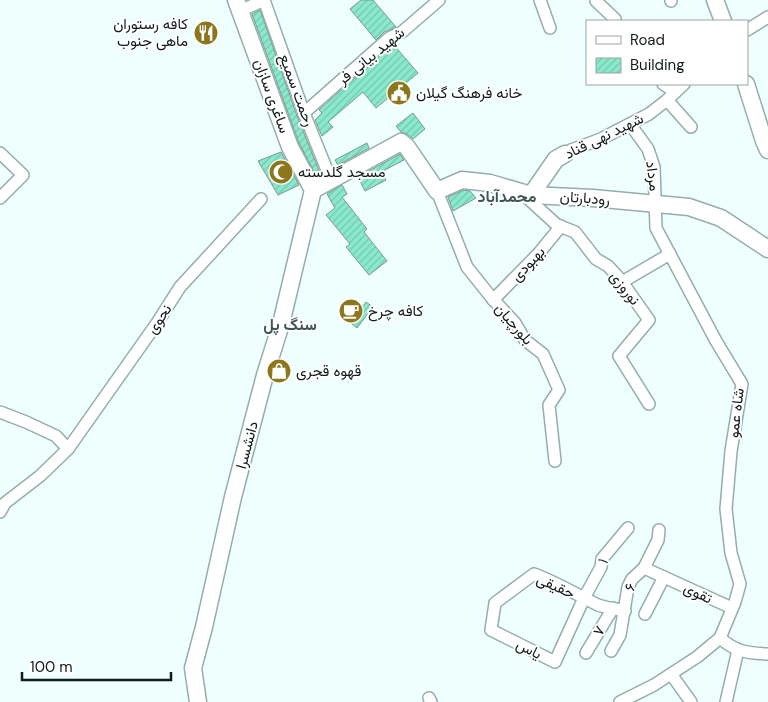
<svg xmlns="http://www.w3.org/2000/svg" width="768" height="702" font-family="'DM Sans',Vazirmatn,sans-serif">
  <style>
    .building { fill: url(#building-hatch); stroke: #80978f }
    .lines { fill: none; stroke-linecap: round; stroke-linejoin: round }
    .street-casing { stroke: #93aeac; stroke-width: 14 }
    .secondary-casing { stroke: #93aeac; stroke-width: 19 }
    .street { stroke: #fff; stroke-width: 11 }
    .secondary { stroke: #fff; stroke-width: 16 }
    .labels { text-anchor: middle; stroke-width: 4; stroke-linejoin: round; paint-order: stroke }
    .poi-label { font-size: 15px; fill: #111b1a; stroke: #fff; text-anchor: start }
    .street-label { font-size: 15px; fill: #111b1a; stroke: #fff }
    .neighbourhood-label { font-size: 16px; font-weight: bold; fill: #3e5654; stroke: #fff }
  </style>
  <defs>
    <pattern id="building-hatch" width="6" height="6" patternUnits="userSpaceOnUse" patternTransform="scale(1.25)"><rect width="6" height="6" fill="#89e9cb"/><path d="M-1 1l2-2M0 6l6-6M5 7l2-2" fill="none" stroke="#75c7ae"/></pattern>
  </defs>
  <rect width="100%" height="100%" fill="#eefffd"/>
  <g class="building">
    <path d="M361 0H373L396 27 384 32 376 40 350 9Z"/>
    <path d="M260 10 297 116 320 173 316 175 299 143 252 14Z"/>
    <path d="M393 44 418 73 376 108 363 92 328 122 333 127 322 136 315 120 322 113 319 110Z"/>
    <path d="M413 113 425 129 413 139 407 134 401 132 396 126Z"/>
    <path d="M367 143 369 148 338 165 335 160Z"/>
    <path d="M281 152 299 185 278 195 258 161Z"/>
    <path d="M400 154 404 160 381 172 386 180 365 191 358 177Z"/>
    <path d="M342 185 347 194 342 197 367 229 364 232 387 261 369 275 346 247 350 244 326 215 335 208 327 194Z"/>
    <path d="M464 190 470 191 476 198 453 211 448 197Z"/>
    <path d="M366 302 373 307 357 328 341 315 350 303 360 310Z"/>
  </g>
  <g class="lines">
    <defs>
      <g id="street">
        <path d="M264 0 304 113 331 180"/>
        <path d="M540 0 550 28"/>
        <path d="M596 1 615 19 614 21"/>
        <path d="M671 1V0"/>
        <path d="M240 11 264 0"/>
        <path d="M747 30 768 17"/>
        <path d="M663 84 675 92"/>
        <path d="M667 100 691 127"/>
        <path d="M304 113 389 38 402 32 439 0"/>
        <path d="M0 153 23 175 0 198"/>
        <path d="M565 154 571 150 601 139 649 114 667 100 684 84"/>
        <path d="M437 191 467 267 491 297 515 323 525 340 543 354 559 390 549 405 555 461"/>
        <path d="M523 194 557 225 575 232 596 259 608 266 620 279 649 320 619 356 649 404"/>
        <path d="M622 282 670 254"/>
        <path d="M493 300 539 253 561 226"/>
        <path d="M0 412 26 422 56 436 68 449"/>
        <path d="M0 512 5 503 40 476 68 449 157 323 180 287 261 199"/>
        <path d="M659 530 658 540 644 568 732 608"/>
        <path d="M625 611C617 609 606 608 598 605 577 595 556 582 534 574L495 603 491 630 555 662 584 598 601 567 602 559 628 528"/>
        <path d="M645 614 664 577"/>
        <path d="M720 638C736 652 747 653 768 654"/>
        <path d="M611 651 620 635 628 587 632 579 644 568"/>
        <path d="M586 653 613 608"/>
        <path d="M671 674 691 702"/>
        <path d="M429 698 431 702"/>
        <path d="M620 702 654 685 697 657 720 638 735 602 740 584 731 553 726 509 731 451 742 384 716 341 656 228 654 167 648 149 630 124"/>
        <path d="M726 702 738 650"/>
      </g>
      <g id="secondary">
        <path d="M236 0 290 147 313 190"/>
        <path d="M715 0 723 21"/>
        <path d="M746 84 764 141 768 150"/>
        <path d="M313 190 401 142 407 147 437 191 462 180 490 183 531 195 593 198 689 207 721 218 768 249"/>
        <path d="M531 195 556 159 565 154"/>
        <path d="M198 702 193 668 204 627 233 497 265 375 281 324 313 190"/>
      </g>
    </defs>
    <use href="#street" class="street-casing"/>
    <use href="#secondary" class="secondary-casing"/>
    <use href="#street" class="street"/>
    <use href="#secondary" class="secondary"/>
  </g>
  <defs>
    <symbol id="restaurant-disc" viewBox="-11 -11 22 22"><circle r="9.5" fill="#8d771c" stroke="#fff"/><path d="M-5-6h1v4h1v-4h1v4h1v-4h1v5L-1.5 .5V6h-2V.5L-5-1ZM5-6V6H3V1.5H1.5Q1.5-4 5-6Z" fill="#fff"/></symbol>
    <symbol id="civic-disc" viewBox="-11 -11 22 22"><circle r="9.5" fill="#8d771c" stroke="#fff"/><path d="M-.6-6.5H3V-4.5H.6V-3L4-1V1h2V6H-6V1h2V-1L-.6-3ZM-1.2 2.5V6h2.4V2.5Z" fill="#fff"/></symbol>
    <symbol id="mosque-disc" viewBox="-11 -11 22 22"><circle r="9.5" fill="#8d771c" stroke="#fff"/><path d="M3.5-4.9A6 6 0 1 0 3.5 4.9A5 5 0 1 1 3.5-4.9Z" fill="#fff"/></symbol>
    <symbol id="cafe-disc" viewBox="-11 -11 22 22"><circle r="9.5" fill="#8d771c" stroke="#fff"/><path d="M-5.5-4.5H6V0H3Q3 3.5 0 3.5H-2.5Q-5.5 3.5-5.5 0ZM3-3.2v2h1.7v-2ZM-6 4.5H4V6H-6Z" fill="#fff"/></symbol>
    <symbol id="shop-disc" viewBox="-11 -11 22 22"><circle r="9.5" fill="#8d771c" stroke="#fff"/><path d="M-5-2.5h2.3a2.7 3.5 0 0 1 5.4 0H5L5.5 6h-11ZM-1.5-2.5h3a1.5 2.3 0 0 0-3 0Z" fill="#fff"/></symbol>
  </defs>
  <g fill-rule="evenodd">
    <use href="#restaurant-disc" x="192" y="19" width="28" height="28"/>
    <use href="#civic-disc" x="385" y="79" width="28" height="28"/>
    <use href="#mosque-disc" x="267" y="158" width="28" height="28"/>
    <use href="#cafe-disc" x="337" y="297" width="28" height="28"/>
    <use href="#shop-disc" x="265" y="357" width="28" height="28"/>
  </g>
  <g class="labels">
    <g class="poi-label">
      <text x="188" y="29" text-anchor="end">کافه رستوران<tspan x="188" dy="17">ماهی جنوب</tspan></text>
      <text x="416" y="98">خانه فرهنگ گیلان</text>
      <text x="298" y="177">مسجد گلدسته</text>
      <text x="368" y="316">کافه چرخ</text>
      <text x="296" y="376">قهوه قجری</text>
    </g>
    <g class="street-label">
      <text transform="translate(371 56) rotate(-39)" y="5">شهید بیانی فر</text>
      <text transform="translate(297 90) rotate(70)" y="5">رحمت سمیع</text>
      <text transform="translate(272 96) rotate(70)" y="5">ساغری سازان</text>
      <text transform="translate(604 136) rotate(-26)" y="5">شهید نهی قناد</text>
      <text transform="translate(653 176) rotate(82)" y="5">مرداد</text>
      <text transform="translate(585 198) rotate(4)" y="5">رودبارتان</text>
      <text transform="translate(528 264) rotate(-47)" y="5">بهبودی</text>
      <text transform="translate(625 288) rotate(52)" y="5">نوروزی</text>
      <text transform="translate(159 319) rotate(-56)" y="5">نحوی</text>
      <text transform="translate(514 324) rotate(49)" y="5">بلورچیان</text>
      <text transform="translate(736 413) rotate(-83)" y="5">شاه عمو</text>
      <text transform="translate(247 445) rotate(-75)" y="5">دانشسرا</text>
      <text transform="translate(603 561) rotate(-65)" y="5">۱</text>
      <text transform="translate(556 586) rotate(24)" y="5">حقیقی</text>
      <text transform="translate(630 587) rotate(-72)" y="5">۶</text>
      <text transform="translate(698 593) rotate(25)" y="5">تقوی</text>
      <text transform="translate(599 631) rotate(-59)" y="5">۷</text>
      <text transform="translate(529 649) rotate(27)" y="5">یاس</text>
    </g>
    <g class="neighbourhood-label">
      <text x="507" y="202">محمدآباد</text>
      <text x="290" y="330">سنگ پل</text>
    </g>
  </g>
  <rect x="586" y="20" width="162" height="65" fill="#ffffff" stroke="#a0a4a3"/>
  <rect x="596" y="36" width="25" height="8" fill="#ffffff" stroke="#a0a4a3"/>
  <text x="630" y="45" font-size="15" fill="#111b1a">Road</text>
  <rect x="596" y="58" width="25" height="15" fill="url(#building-hatch)" stroke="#a0a4a3"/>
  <text x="630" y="70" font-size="15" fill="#111b1a">Building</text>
  <path d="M22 672v8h149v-8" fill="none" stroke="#111b1a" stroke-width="2.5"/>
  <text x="30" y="672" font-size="15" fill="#111b1a" stroke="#ffffff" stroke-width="4" paint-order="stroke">100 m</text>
</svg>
